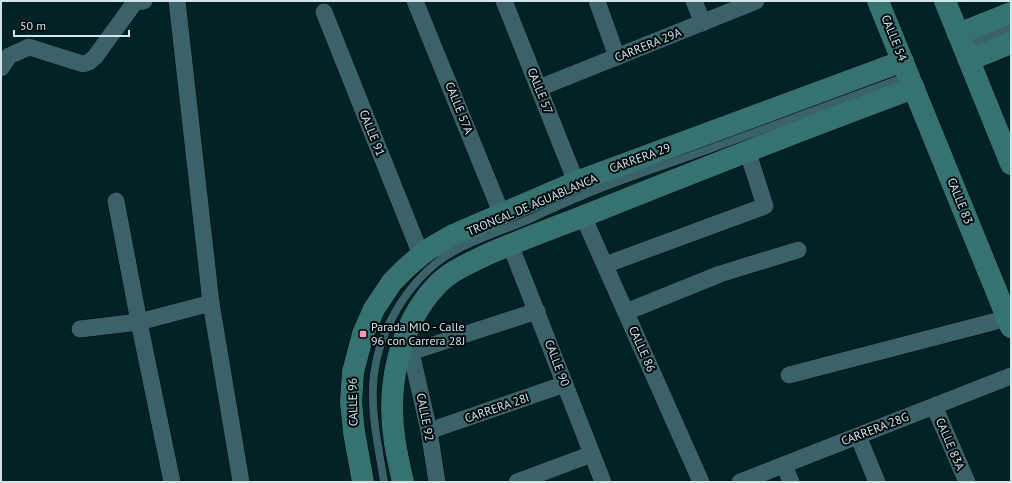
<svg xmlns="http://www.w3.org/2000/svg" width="1012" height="483" font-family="'PT Sans',sans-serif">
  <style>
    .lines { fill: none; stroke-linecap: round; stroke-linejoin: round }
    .lane-casing { stroke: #000a0d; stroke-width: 9 }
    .street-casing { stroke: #000a0d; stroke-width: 18 }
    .secondary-casing { stroke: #000a0d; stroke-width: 23 }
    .lane { stroke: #3a6268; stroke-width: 8 }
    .street { stroke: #3a6268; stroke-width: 17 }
    .secondary { stroke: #367270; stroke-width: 22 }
    .poi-dot { fill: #f09ab6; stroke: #000a0c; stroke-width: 1.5 }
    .labels { text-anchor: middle; stroke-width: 4; stroke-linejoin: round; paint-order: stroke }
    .street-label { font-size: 12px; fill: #d1e6e9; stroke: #000a0c }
    .poi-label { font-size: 12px; fill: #d1e6e9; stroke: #000a0c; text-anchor: start }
  </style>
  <rect width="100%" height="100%" fill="#032226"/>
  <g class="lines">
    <defs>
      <g id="lane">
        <path d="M965 47 1011 29"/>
        <path d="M384 482C375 425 362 380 389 324 401 299 420 274 443 258 470 240 503 231 532 218 547 211 562 204 577 198 616 181 657 168 696 154 767 128 837 102 908 76"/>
      </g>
      <g id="street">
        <path d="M177 1 211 303 241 482"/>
        <path d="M415 1 502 215"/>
        <path d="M504 1 576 182"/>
        <path d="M597 1 617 57"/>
        <path d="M694 1 703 23"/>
        <path d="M324 12 421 255"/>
        <path d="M1 68 9 56 29 47 83 64 89 62 95 57 135 2 144 1"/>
        <path d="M539 88 756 1"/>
        <path d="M116 201 139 322 172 482"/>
        <path d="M583 216 701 482"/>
        <path d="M510 244 603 482"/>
        <path d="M605 265 765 206 747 150"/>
        <path d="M626 312 720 274 798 250"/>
        <path d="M80 329 139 322 211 303"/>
        <path d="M411 352 429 431 437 482"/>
        <path d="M399 354 411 352 537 311"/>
        <path d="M789 375 1008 318"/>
        <path d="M934 406 967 482"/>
        <path d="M429 431 565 384"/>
        <path d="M858 436 877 482"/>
        <path d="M784 465 791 482"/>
        <path d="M517 482 592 454"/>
        <path d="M740 482 1011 376"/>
      </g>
      <g id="secondary">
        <path d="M878 1 1011 327"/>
        <path d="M945 1 1011 164"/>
        <path d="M958 34 1011 13"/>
        <path d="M969 60 1011 43"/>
        <path d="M363 482 354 432 351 402 353 372 363 334 374 309 392 282 406 268 421 255 429 249 453 235 576 182 903 61"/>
        <path d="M403 482C400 469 397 456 395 443 386 388 398 327 436 286 450 271 468 264 486 255 518 241 551 229 584 216 694 172 803 129 914 88"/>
      </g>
    </defs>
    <use href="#lane" class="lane-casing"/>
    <use href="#street" class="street-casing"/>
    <use href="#secondary" class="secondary-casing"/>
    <use href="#lane" class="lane"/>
    <use href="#street" class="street"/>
    <use href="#secondary" class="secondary"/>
  </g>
  <rect class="poi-dot" x="359" y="330" width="8" height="8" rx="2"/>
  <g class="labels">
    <g class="street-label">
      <text transform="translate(894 38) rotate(68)" y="4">CALLE 54</text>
      <text transform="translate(648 45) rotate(-22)" y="4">CARRERA 29A</text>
      <text transform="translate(540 91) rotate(68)" y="4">CALLE 57</text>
      <text transform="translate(459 108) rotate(68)" y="4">CALLE 57A</text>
      <text transform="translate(372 133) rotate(68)" y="4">CALLE 91</text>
      <text transform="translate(640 158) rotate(-20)" y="4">CARRERA 29</text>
      <text transform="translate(960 201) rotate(68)" y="4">CALLE 83</text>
      <text transform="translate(532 205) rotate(-23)" y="4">TRONCAL DE AGUABLANCA</text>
      <text transform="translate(642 349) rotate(66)" y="4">CALLE 86</text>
      <text transform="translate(557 363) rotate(69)" y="4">CALLE 90</text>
      <text transform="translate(353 402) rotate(-91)" y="4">CALLE 96</text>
      <text transform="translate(497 408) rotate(-19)" y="4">CARRERA 28I</text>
      <text transform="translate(425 417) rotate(79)" y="4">CALLE 92</text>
      <text transform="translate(875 429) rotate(-21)" y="4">CARRERA 28G</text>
      <text transform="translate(950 444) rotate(67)" y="4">CALLE 83A</text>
    </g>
    <g class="poi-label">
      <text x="371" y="331">Parada MIO - Calle<tspan x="371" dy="14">96 con Carrera 28J</tspan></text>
    </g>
  </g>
  <rect width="1012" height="483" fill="none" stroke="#d1e6e9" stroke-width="4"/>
  <path d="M14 30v6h115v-6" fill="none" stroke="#d1e6e9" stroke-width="2"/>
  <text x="20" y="30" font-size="12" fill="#d1e6e9" stroke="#000a0c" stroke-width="3" paint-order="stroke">50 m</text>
</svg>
